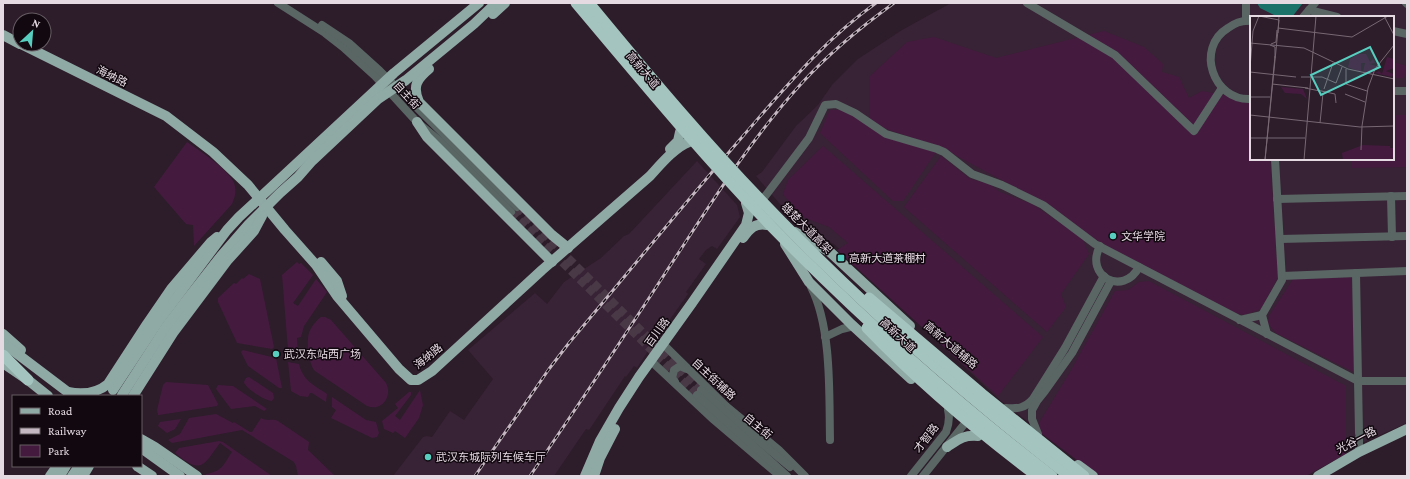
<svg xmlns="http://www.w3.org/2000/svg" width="1410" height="479" font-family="'Crimson Pro','Noto Sans SC',serif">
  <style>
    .built { fill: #382235; fill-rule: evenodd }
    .green { fill: #441b3e }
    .water { fill: #1a7269 }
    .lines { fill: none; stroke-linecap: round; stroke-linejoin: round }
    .minor-tunnel { stroke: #493846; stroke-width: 8; stroke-dasharray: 8 4; stroke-linecap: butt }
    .minor { stroke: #596664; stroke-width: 8 }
    .major { stroke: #8fa9a5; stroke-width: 10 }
    .highway { stroke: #a4c4bf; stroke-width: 11 }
    .rail-casing { stroke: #c5b8c2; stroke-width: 3 }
    .rail { stroke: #11090f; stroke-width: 1.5; stroke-dasharray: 4.5; stroke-linecap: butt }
    .highway-bridge { stroke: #a4c4bf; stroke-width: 11 }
    .poi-dot { fill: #58cec0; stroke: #11090f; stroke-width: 1.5 }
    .labels { text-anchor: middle; stroke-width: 3; stroke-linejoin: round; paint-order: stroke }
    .street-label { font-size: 11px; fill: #e5d9e2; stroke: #11090f }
    .poi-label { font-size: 11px; fill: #e5d9e2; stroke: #11090f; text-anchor: start }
    .inset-road { fill: none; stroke: #776874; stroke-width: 1 }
    .view { fill: #58cec0; fill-opacity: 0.15; stroke: #58cec0; stroke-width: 2 }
    .inset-edge { fill: none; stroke: #e5d9e2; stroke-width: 2 }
  </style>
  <rect width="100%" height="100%" fill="#2d1c2a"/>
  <g class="built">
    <path d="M951 3H1407V423L1355 446 1305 476H1099L1001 401 834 244 804 229 779 203 756 176 762 172 796 126 818 105 832 85 858 59 902 30ZM1251 17H1393V159H1251Z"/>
    <path d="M697 161 737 205 740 217 717 249 712 246 706 250 699 259 706 264 686 292 688 294 668 322 665 320 651 341 653 343 637 368 634 366 626 377 625 376 589 430 586 429 554 476H393L423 437 427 436 432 437 450 411 464 420 493 379 468 350 535 293 547 304 564 282 601 258 624 236 629 234Z"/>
  </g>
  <g class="green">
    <path d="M1104 31 1144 47 1163 64 1162 72 1179 77 1189 98 1202 91 1251 100V159H1270L1278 277 1261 309 1244 315 1232 312 1098 242 1043 202 942 148 886 129 870 120 869 77 907 42 934 37 996 58Z"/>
    <path d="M1393 62 1407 66 1404 78H1393Z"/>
    <path d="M830 110H842L936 152 903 201H893L820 133Z"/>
    <path d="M1393 115H1407V167L1352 168V159H1393Z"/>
    <path d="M187 142C200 151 228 169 234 183 237 190 235 197 232 204L194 246 193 225 186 224 154 187Z"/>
    <path d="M823 146 1043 337 998 396 837 250 848 243 829 227 800 216 783 194 788 180Z"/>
    <path d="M941 156 970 179 989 184 1000 192 1032 204 1082 238 1089 254 1061 294 1066 307 1047 332 904 207Z"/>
    <path d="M297 262 299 264 301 263 313 275 293 303 298 306 316 279 327 292 304 326 301 337 297 338 298 353 290 352 288 350 282 275Z"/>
    <path d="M249 274 260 279 274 347 272 349 237 343 218 302V298L234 283 236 284 242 278 243 279Z"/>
    <path d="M1352 277 1354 372 1276 333 1268 324 1269 316 1293 279Z"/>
    <path d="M1149 281 1346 386V438L1339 444 1346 454 1306 476H1098L1041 433 1039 423 1070 372 1115 291 1128 290 1139 282Z"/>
    <path d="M321 317H325L331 320 386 383C393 396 382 412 367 406L315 371C309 365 306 341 309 333 311 327 316 321 321 317Z"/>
    <path d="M243 350 276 358 282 388H279L248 366 241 352Z"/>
    <path d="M288 362 299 364C303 381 314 385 327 394L326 402 312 393H310L308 397 300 396 291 391Z"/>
    <path d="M249 377 273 393 274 398 272 401C265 401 245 388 244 382L246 378Z"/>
    <path d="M166 382 208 385 218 404 217 406 159 415H158L157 410 163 385Z"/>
    <path d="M218 385 233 386 267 409 264 411 255 406 231 409 216 389Z"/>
    <path d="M420 390 423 405 419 418 405 438 395 431 393 433 384 429 382 421 398 408 395 404 409 392H411V395L395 416 400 420Z"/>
    <path d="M332 397 366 420 376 422 379 433 377 437 372 438 331 418 336 410 332 407Z"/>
    <path d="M216 414 233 423 234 422 250 432H252L261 418C268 422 272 418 278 421L309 442 308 450 335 476H298L296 466 294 462 242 430 172 443 168 440 180 434 189 418Z"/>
    <path d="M181 419 175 429 167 433 158 426 160 422Z"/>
    <path d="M219 441 223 442 272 476H205L206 474C223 471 223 465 232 452L220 443C203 466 202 475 175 453L179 448Z"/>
  </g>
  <path class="water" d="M1257 3H1303L1292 17H1278L1260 8Z"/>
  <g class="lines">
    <g class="minor-tunnel">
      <path d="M517 207 701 390"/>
      <path d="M511 212 697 395"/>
    </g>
    <g class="minor">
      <path d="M278 3 325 33 343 47 375 76 417 122 440 141 511 212"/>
      <path d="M1027 3 1115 55 1194 131 1222 88"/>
      <path d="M1246 3V21"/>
      <path d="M1406 3 1407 4"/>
      <path d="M1309 10 1337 17"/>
      <path d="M1303 17 1315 3"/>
      <path d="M1251 21C1243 20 1235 23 1228 28 1195 48 1213 101 1251 99"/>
      <path d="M322 25 349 43 380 71 517 207"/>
      <path d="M1393 31 1407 34"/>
      <path d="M1393 91H1407"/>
      <path d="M1391 196 1392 237"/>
      <path d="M763 199 809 138 825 105 836 104 855 113 886 134 937 149 944 152 972 174 1002 185 1043 205 1095 244 1358 381H1407"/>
      <path d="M1277 199 1407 196"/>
      <path d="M1280 239 1407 236"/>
      <path d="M1100 246C1084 276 1123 297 1139 267"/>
      <path d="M1356 273 1359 433"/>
      <path d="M1282 276 1407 271"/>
      <path d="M811 287C832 328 829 395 830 440"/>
      <path d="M1240 320 1262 315"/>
      <path d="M1267 334 1262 315 1282 280 1275 159"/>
      <path d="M825 337 842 329 854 326"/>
      <path d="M663 344 726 406 779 450 805 476"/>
      <path d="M651 361 714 420 780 476"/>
      <path d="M675 382 672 378 674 370 680 366 687 369"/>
      <path d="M701 390 741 426 790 467"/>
      <path d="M697 395 787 476"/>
      <path d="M1006 408C1018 409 1025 408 1033 399L1065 348 1104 276"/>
      <path d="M1038 434 1032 419V410L1037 401 1045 391 1072 353 1111 281"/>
      <path d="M1359 438V452"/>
      <path d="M911 476 946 432C949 424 950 418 948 410"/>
      <path d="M923 476 970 417"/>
    </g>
    <g class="major">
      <path d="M493 14 505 3"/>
      <path d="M3 35 20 44"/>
      <path d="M21 44 166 116 213 152 248 185 285 230 316 265 337 296 399 369 411 380H418L432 371 542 270 650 176C660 165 675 147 689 142"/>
      <path d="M429 69C417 79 412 86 419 102L552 235 568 248"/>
      <path d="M417 122 427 137 552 262"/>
      <path d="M670 149 678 141 680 132"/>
      <path d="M795 232 830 252 910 326"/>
      <path d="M743 238C750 228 755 223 767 225"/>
      <path d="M785 244 809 282 851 324 911 379"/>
      <path d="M321 262 337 281 342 296"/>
      <path d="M3 334 21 350"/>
      <path d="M3 343 73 396"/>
      <path d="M3 363 28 380 48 396"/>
      <path d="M113 390 158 322 227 230 239 217 394 73 479 3"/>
      <path d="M68 392C83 395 96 394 108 384L147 324 171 289 211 242 217 237"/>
      <path d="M122 395 166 327 185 302 221 256 248 225 280 193 298 177 312 161 378 99 406 80 474 24 496 3"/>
      <path d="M133 396 173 333 227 261 254 231 262 216"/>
      <path d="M141 439 155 447 197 476"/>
      <path d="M947 447C959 439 963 435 978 436"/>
      <path d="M141 448 180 476"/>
      <path d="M1078 465 1093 476"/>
      <path d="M137 466 152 476"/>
      <path d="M50 476 57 466"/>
      <path d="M60 476 66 466"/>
      <path d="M72 476 79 466"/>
      <path d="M83 476 89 466"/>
      <path d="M585 476 600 441 619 408 639 377 692 303 746 225 749 213 746 203"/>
      <path d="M594 476 600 458 615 429"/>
      <path d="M1318 476 1359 452 1407 429"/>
    </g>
    <path class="highway" d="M3 355 28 380"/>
    <defs>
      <g id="rail">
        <path d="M475 476 549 369 569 343C627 274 684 204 743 136 784 89 824 40 876 3"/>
        <path d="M530 476C575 410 620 343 664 275 707 210 748 142 801 84 829 53 861 27 894 3"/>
      </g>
    </defs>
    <use href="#rail" class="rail-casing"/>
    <use href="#rail" class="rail"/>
    <g class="highway-bridge">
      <path d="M576 3C640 79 703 155 772 227 859 316 953 400 1052 476"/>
      <path d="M589 3C650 77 712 151 780 220 870 312 967 397 1069 476"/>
      <path d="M869 298 982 394 1084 476"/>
      <path d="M867 328C919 382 977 431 1037 476"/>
    </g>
  </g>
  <g class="poi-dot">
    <circle cx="1113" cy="236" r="4"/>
    <rect x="837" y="254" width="8" height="8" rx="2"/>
    <circle cx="276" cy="354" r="4"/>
    <circle cx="428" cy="457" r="4"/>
  </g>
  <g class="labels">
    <g class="street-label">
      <text transform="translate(643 70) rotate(50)" y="4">高新大道</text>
      <text transform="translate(112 76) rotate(26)" y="4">海纳路</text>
      <text transform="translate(407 95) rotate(47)" y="4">自主街</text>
      <text transform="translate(807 228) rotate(45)" y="4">雄楚大道高架</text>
      <text transform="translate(657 332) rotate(-54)" y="4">百川路</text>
      <text transform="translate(898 335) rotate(43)" y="4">高新大道</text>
      <text transform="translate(951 345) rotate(40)" y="4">高新大道辅路</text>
      <text transform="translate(428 356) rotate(-39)" y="4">海纳路</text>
      <text transform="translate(714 379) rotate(43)" y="4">自主街辅路</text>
      <text transform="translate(758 426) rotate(40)" y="4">自主街</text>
      <text transform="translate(926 438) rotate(-53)" y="4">才智路</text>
      <text transform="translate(1356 440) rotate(-28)" y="4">光谷一路</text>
    </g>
    <g class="poi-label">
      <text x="1121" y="240">文华学院</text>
      <text x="849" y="262">高新大道茶棚村</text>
      <text x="284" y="358">武汉东站西广场</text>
      <text x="436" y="461">武汉东城际列车候车厅</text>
    </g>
  </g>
  <g transform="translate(1250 16)">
    <rect width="144" height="144" fill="#2d1c2a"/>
    <path d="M108 38H116L120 46 123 43 125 47 119 48 126 50 123 57 113 56 115 47H111V56L98 51 100 43ZM137 41 144 43V52L136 55 143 58 142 61 125 57 129 55 132 58ZM31 71 53 73 57 83 51 78 35 77ZM113 129 140 130V132H144V141L139 144H93L92 137Z" fill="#441b3e"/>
    <path class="inset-road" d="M9 0 29 4 15 144M134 0 144 19M28 12 102 21 138 0M28 17 29 0M0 27 54 32 98 53 144 63M21 28 26 26 27 14M20 29 25 31V42M0 52 3 15 9 0M96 53V68L117 75M0 56 46 61M51 61H72L86 67 92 51M22 68 58 72M55 72 70 75M74 73 83 47M67 74 85 78 86 87M95 78 115 86M0 81H20M0 99 110 111 144 110M70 107 73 77M0 122H55M111 134 112 110 118 72 125 53 144 29M15 144 25 40M54 144 66 0"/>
    <path class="view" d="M120 31 130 51 71 79 61 59Z"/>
    <rect width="144" height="144" class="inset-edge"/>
  </g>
  <rect width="1410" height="479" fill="none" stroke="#e5d9e2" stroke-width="8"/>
  <rect x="12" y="395" width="130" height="72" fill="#11090f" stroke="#665c63"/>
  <rect x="20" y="408" width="20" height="6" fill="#8fa9a5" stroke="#665c63"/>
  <text x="48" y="415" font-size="12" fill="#e5d9e2">Road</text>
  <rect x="20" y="428" width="20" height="6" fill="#c5b8c2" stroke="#665c63"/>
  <text x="48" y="435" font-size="12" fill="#e5d9e2">Railway</text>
  <rect x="20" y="445" width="20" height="12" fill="#441b3e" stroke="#665c63"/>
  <text x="48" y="455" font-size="12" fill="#e5d9e2">Park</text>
  <g transform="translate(32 32) rotate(26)"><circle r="19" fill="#11090f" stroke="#665c63"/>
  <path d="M0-3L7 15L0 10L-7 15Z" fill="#58cec0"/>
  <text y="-6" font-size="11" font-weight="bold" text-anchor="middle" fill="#e5d9e2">N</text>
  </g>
</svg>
